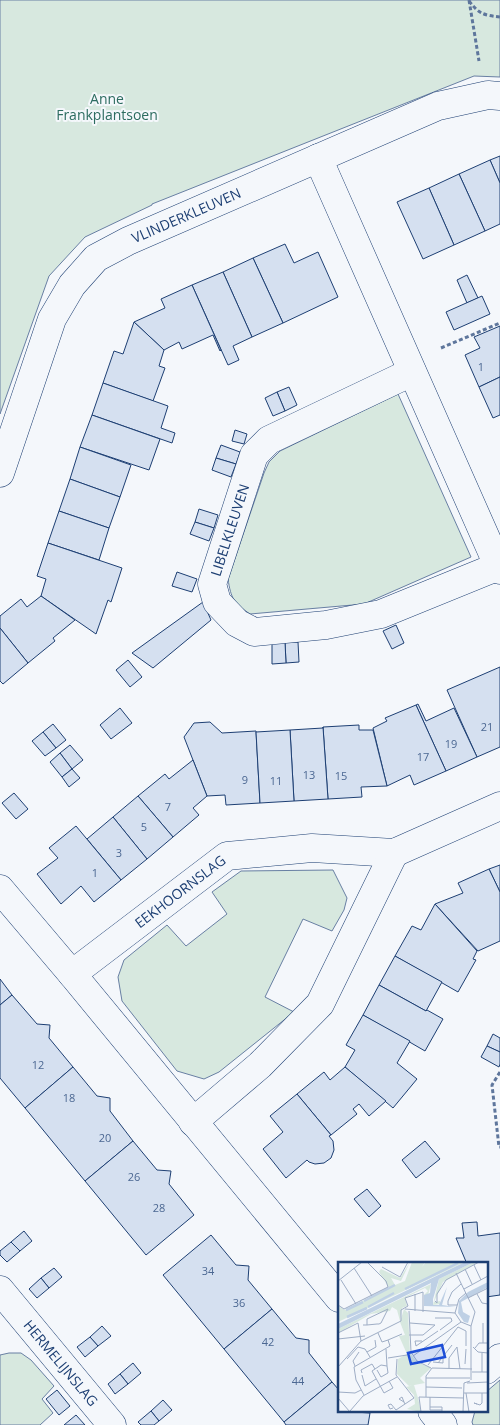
<svg xmlns="http://www.w3.org/2000/svg" width="500" height="1425" font-family="'Open Sans',sans-serif">
  <style>
    .green { fill: #d7e8df; stroke: #687fa3 }
    .building { fill: #d5e0f0; stroke: #1d3f73 }
    .lines { fill: none; stroke-linecap: round; stroke-linejoin: round }
    .street-casing { stroke: #1d3f73; stroke-width: 29 }
    .path { stroke: #5e769c; stroke-width: 3; stroke-dasharray: 4 2.5; stroke-linecap: butt }
    .street { stroke: #f4f7fb; stroke-width: 28 }
    .labels { text-anchor: middle; stroke-width: 4; stroke-linejoin: round; paint-order: stroke }
    .number-label { font-size: 11px; fill: #4b6792 }
    .park-label { font-size: 14px; fill: #2c6c60; stroke: #f4f7fb }
    .street-label { font-size: 14px; fill: #1d3f73; stroke: #f4f7fb }
    .inset-river { fill: none; stroke: #bed0e5; stroke-width: 2.5 }
    .inset-road { fill: none; stroke: #9eadc5; stroke-width: 1 }
    .view { fill: #1d4ed8; fill-opacity: 0.15; stroke: #1d4ed8; stroke-width: 2.5 }
    .inset-edge { fill: none; stroke: #1d3f73; stroke-width: 2.5 }
  </style>
  <rect width="100%" height="100%" fill="#f4f7fb"/>
  <g class="green">
    <path d="M0 0H500V77L474 76 152 204V205L85 237 49 276 0 414Z"/>
    <path d="M398 394 471 557 364 604 250 614C234 603 231 599 228 579L264 473 269 462 280 451Z"/>
    <path d="M333 870 347 898 344 910 332 931 303 919 265 997 294 1012 219 1072 204 1079 177 1071 122 1001 118 977 124 960 167 925 186 946 227 914 212 892 241 871Z"/>
    <path d="M9 1353H21L31 1360 54 1386 42 1399 53 1413 40 1425H0V1355Z"/>
    <path d="M500 1380V1425H473L472 1422 475 1411H486V1392Z"/>
  </g>
  <g class="building">
    <path d="M500 156V183L490 160Z"/>
    <path d="M490 160 500 183V224L485 231 459 174Z"/>
    <path d="M459 174 485 231 454 245 429 188Z"/>
    <path d="M429 188 454 245 423 259 397 202Z"/>
    <path d="M285 244 294 263 318 252 338 297 283 323 253 258Z"/>
    <path d="M253 258 283 323 252 337 223 272Z"/>
    <path d="M223 272 252 337 233 346 239 360 228 365 192 285Z"/>
    <path d="M467 275 478 298 467 303 457 280Z"/>
    <path d="M192 285 221 350 220 351 213 335 182 349 179 342 164 350 134 322 165 308 161 299Z"/>
    <path d="M482 296 490 314 454 330 446 312Z"/>
    <path d="M134 322 164 350 159 366 165 368 153 401 103 383 114 351 123 354Z"/>
    <path d="M500 326V377L479 387 465 355 480 348 474 337Z"/>
    <path d="M500 377V415L493 418 479 387Z"/>
    <path d="M103 383 168 406 161 428 175 433 172 443 92 415Z"/>
    <path d="M289 387 297 405 285 411 277 392Z"/>
    <path d="M277 392 285 411 273 416 265 398Z"/>
    <path d="M92 415 160 439 149 470 80 447Z"/>
    <path d="M235 430 247 434 244 444 232 441Z"/>
    <path d="M221 445 240 452 236 464 216 458Z"/>
    <path d="M80 447 131 465 120 497 70 479Z"/>
    <path d="M216 458 236 464 231 477 212 470Z"/>
    <path d="M70 479 120 497 109 528 59 511Z"/>
    <path d="M199 509 218 515 214 528 195 522Z"/>
    <path d="M59 511 109 528 99 560 48 543Z"/>
    <path d="M195 522 214 528 209 541 190 534Z"/>
    <path d="M48 543 122 568 111 602 108 600 96 634 41 596 46 579 37 576Z"/>
    <path d="M177 572 197 579 192 592 172 586Z"/>
    <path d="M41 596 75 620 53 638 55 641 28 663 0 628V616L21 599 27 607Z"/>
    <path d="M203 602 211 620 153 668 132 653Z"/>
    <path d="M396 625 404 643 392 649 383 631Z"/>
    <path d="M0 628 28 663 3 684 0 681Z"/>
    <path d="M285 642H298L299 662 286 663Z"/>
    <path d="M285 642 286 663 272 664V643Z"/>
    <path d="M128 660 142 677 130 687 116 670Z"/>
    <path d="M500 667V747L477 757 447 690Z"/>
    <path d="M418 704 426 721 454 708 477 757 446 771 416 705Z"/>
    <path d="M416 705 446 771 414 785 410 775 387 786 373 728 387 721 385 718Z"/>
    <path d="M120 708 132 723 111 739 100 725Z"/>
    <path d="M210 722 222 733 256 731 260 803 226 805 225 795 207 796 184 737 194 723Z"/>
    <path d="M53 724 66 740 56 748 43 732Z"/>
    <path d="M359 725V730H373L387 786 361 787 362 797 328 799 323 727Z"/>
    <path d="M323 727 328 799 294 801 290 730 323 728Z"/>
    <path d="M290 730 294 801 260 803 256 732Z"/>
    <path d="M43 732 56 748 45 756 32 741Z"/>
    <path d="M70 745 83 760 72 769 60 753Z"/>
    <path d="M60 753 72 769 62 777 50 762Z"/>
    <path d="M193 760 207 796 193 808 199 815 173 837 138 796 165 774 169 779Z"/>
    <path d="M72 769 80 778 69 787 62 777Z"/>
    <path d="M14 793 28 809 16 819 2 803Z"/>
    <path d="M138 796 173 837 147 859 113 817Z"/>
    <path d="M113 817 147 859 121 880 87 839Z"/>
    <path d="M76 826 121 880 94 902 81 886 61 904 37 874 58 858 49 848Z"/>
    <path d="M500 865V892L489 869Z"/>
    <path d="M489 869 500 892V941L478 951 435 904 463 893 458 883Z"/>
    <path d="M435 904 477 951 473 959 476 960 458 992 395 956 412 926 421 930Z"/>
    <path d="M395 956 442 982 426 1011 379 985Z"/>
    <path d="M0 979 12 995 0 1005Z"/>
    <path d="M379 985 426 1011 427 1010 443 1019 425 1051 363 1015Z"/>
    <path d="M12 995 37 1024 50 1025 49 1038 73 1067 25 1108 0 1078V1005Z"/>
    <path d="M363 1015 410 1041 397 1063 417 1079 393 1108 345 1067 355 1050 346 1045Z"/>
    <path d="M493 1034 500 1038V1052L487 1046Z"/>
    <path d="M487 1046 500 1052V1064L499 1067 481 1057Z"/>
    <path d="M73 1067 97 1096 110 1098V1111L133 1141 85 1181 25 1108Z"/>
    <path d="M345 1067 386 1101 369 1116 359 1104 353 1109 357 1114 331 1135 297 1094 324 1072 330 1080Z"/>
    <path d="M297 1094 331 1135 329 1136 333 1141 334 1150 331 1158 324 1163 315 1164 309 1162 307 1160 286 1178 263 1149 283 1132 270 1116Z"/>
    <path d="M133 1141 157 1170 171 1171 169 1184 194 1215 146 1255 85 1181Z"/>
    <path d="M425 1141 440 1159 416 1178 402 1160Z"/>
    <path d="M367 1189 381 1206 369 1217 354 1199Z"/>
    <path d="M477 1222 478 1236 500 1233V1295L486 1297V1264H467L456 1238H464L462 1223Z"/>
    <path d="M24 1231 32 1241 20 1251 11 1242Z"/>
    <path d="M211 1235 236 1265 249 1266 248 1280 272 1309 224 1349 163 1275Z"/>
    <path d="M11 1242 20 1251 7 1262 0 1255V1251Z"/>
    <path d="M54 1268 62 1277 49 1288 41 1278Z"/>
    <path d="M41 1278 49 1288 37 1298 29 1289Z"/>
    <path d="M272 1309 296 1338 309 1340V1353L332 1382 284 1422 224 1349Z"/>
    <path d="M102 1326 111 1336 98 1346 90 1337Z"/>
    <path d="M90 1337 98 1346 85 1357 77 1347Z"/>
    <path d="M133 1363 141 1373 128 1384 120 1374Z"/>
    <path d="M120 1374 128 1384 115 1394 108 1384Z"/>
    <path d="M332 1382 339 1390V1411L370 1413 368 1425H286L284 1422Z"/>
    <path d="M57 1390 70 1406 59 1415 46 1399Z"/>
    <path d="M163 1400 172 1410 159 1421 151 1411Z"/>
    <path d="M151 1411 159 1421 154 1425H141L138 1422Z"/>
    <path d="M76 1415 85 1425H64Z"/>
  </g>
  <g class="lines">
    <defs>
      <g id="street">
        <path d="M318 158 500 570"/>
        <path d="M412 372 269 440 254 455 212 584 217 602 237 623 254 632 326 625 381 614 499 566"/>
        <path id="s1" d="M0 473 52 319 72 285 96 258 128 241 438 106 488 95 500 96"/>
        <path d="M0 889 72 974 339 1298"/>
        <path id="s2" d="M72 974 227 856 312 848 394 853 500 806"/>
        <path d="M193 1122 260 1065 320 1004 394 853"/>
        <path id="s3" d="M0 1290 112 1425"/>
        <path d="M486 1370 500 1358"/>
        <path d="M432 1411 443 1425"/>
      </g>
    </defs>
    <use href="#street" class="street-casing"/>
    <g class="path">
      <path d="M469 0 479 61"/>
      <path d="M469 1C479 14 483 15 500 17"/>
      <path d="M441 348 500 323"/>
      <path d="M500 1072 492 1085 499 1147H500"/>
    </g>
    <use href="#street" class="street"/>
  </g>
  <g class="labels">
    <g class="number-label">
      <text x="481" y="371">1</text>
      <text x="487" y="731">21</text>
      <text x="451" y="748">19</text>
      <text x="423" y="761">17</text>
      <text x="309" y="779">13</text>
      <text x="341" y="780">15</text>
      <text x="245" y="784">9</text>
      <text x="276" y="785">11</text>
      <text x="168" y="811">7</text>
      <text x="144" y="831">5</text>
      <text x="119" y="857">3</text>
      <text x="95" y="877">1</text>
      <text x="38" y="1069">12</text>
      <text x="69" y="1102">18</text>
      <text x="105" y="1142">20</text>
      <text x="134" y="1181">26</text>
      <text x="159" y="1212">28</text>
      <text x="208" y="1275">34</text>
      <text x="239" y="1307">36</text>
      <text x="268" y="1346">42</text>
      <text x="298" y="1385">44</text>
    </g>
    <g class="park-label">
      <text x="107" y="104">Anne<tspan x="107" dy="16">Frankplantsoen</tspan></text>
    </g>
    <g class="street-label">
      <text dy="5" stroke="none"><textPath href="#s1" startOffset="338">VLINDERKLEUVEN</textPath></text>
      <text transform="translate(230 530) rotate(-72)" y="5">LIBELKLEUVEN</text>
      <text dy="5" stroke="none"><textPath href="#s2" startOffset="136">EEKHOORNSLAG</textPath></text>
      <text dy="5" stroke="none"><textPath href="#s3" startOffset="95">HERMELIJNSLAG</textPath></text>
    </g>
  </g>
  <g transform="translate(338 1262)">
    <rect width="150" height="150" fill="#f4f7fb"/>
    <path d="M72 0 63 19 53 16 57 23 67 19 74 0H87L84 5 88 0H127L0 60V44L7 48 51 26 41 10 43 7 62 16ZM136 0H140L105 20 96 40 102 39V42L95 43 101 17ZM93 22 90 33H86L90 29 87 26 67 36 69 44 64 46 62 59 59 48 54 45 52 49 33 52 0 71V67ZM66 47 70 51 72 91 79 100 93 106 82 116 87 121 71 124 59 112 60 97 69 92 61 74 67 73 62 60ZM76 123 80 136 83 150 69 147 77 142 76 133 68 125Z" fill="#d7e8df"/>
    <path d="M127 0H136L101 17 95 37V43H101L109 25 104 43 118 45 86 44V33L92 31 93 21 0 67V62ZM150 20V25L123 40 125 50 132 54 130 61 126 60 120 51 121 39 130 30Z" fill="#bed0e5"/>
    <path class="inset-river" d="M67 27 120 1M26 39 57 23M30 45 56 31M8 48 25 40M9 55 29 46"/>
    <path class="inset-road" d="M136 3 143 18M44 5 62 15 70 0M16 6 34 34M127 7 134 22M118 11 137 50 133 64M3 18 18 42M0 19 24 0M126 27 150 14M139 32 144 41 150 42M130 36 150 26M97 39 99 41V32L108 18 141 0M0 43 6 47 50 25 48 19 29 0M119 43H110V39L114 30 123 22M67 47 117 51M71 49 73 90 79 99 93 106M77 49V32M117 51 121 37 128 31M117 51 123 60 133 64M97 56H113L114 59 102 68M72 61 97 63M25 63H29L39 62H41L43 61 50 47 29 57V63M120 65 128 69V84M0 71 20 61 23 79M71 73H85L97 63M0 77 27 74M50 78 64 72M84 79H77L78 84 100 69M145 81V61M135 85 140 90 150 91M137 86 141 81H150M48 87 49 104 43 103 34 109 46 131 55 126 51 119M29 90 38 85 37 78M75 94 123 60M50 96 69 93M9 97 20 85 27 87 32 95M95 100 105 101V96M100 101 114 83M127 102 128 87M90 103 120 65M17 104 15 99 21 90M0 105 23 79 63 59V48L70 44 67 36 85 30V50M111 107V96L119 85 122 107M39 108 43 115 50 111 49 104M134 110H150M144 110V91M24 111 23 108 34 102 37 107M24 113 27 124 38 117M88 116H132M133 118V64M129 121 150 120M88 125 124 126M0 130 17 131 23 128M126 131H150M128 131 131 150M26 133 18 118 16 105 52 84 50 78 44 80 40 71M88 135V114L94 106 134 107M92 135V145H104V150M0 136 12 150M66 140 61 137 64 135 66 140 67 142M139 142 136 141 142 143 144 141V131M92 145V148H104M55 146 52 147 50 143 53 142 58 148 76 136 58 113 59 97M12 149 25 134 59 115M83 150 81 135 126 136M125 150 126 121 132 119"/>
    <path class="view" d="M104 83 107 95 73 102 70 91Z"/>
    <rect width="150" height="150" class="inset-edge"/>
  </g>
</svg>
